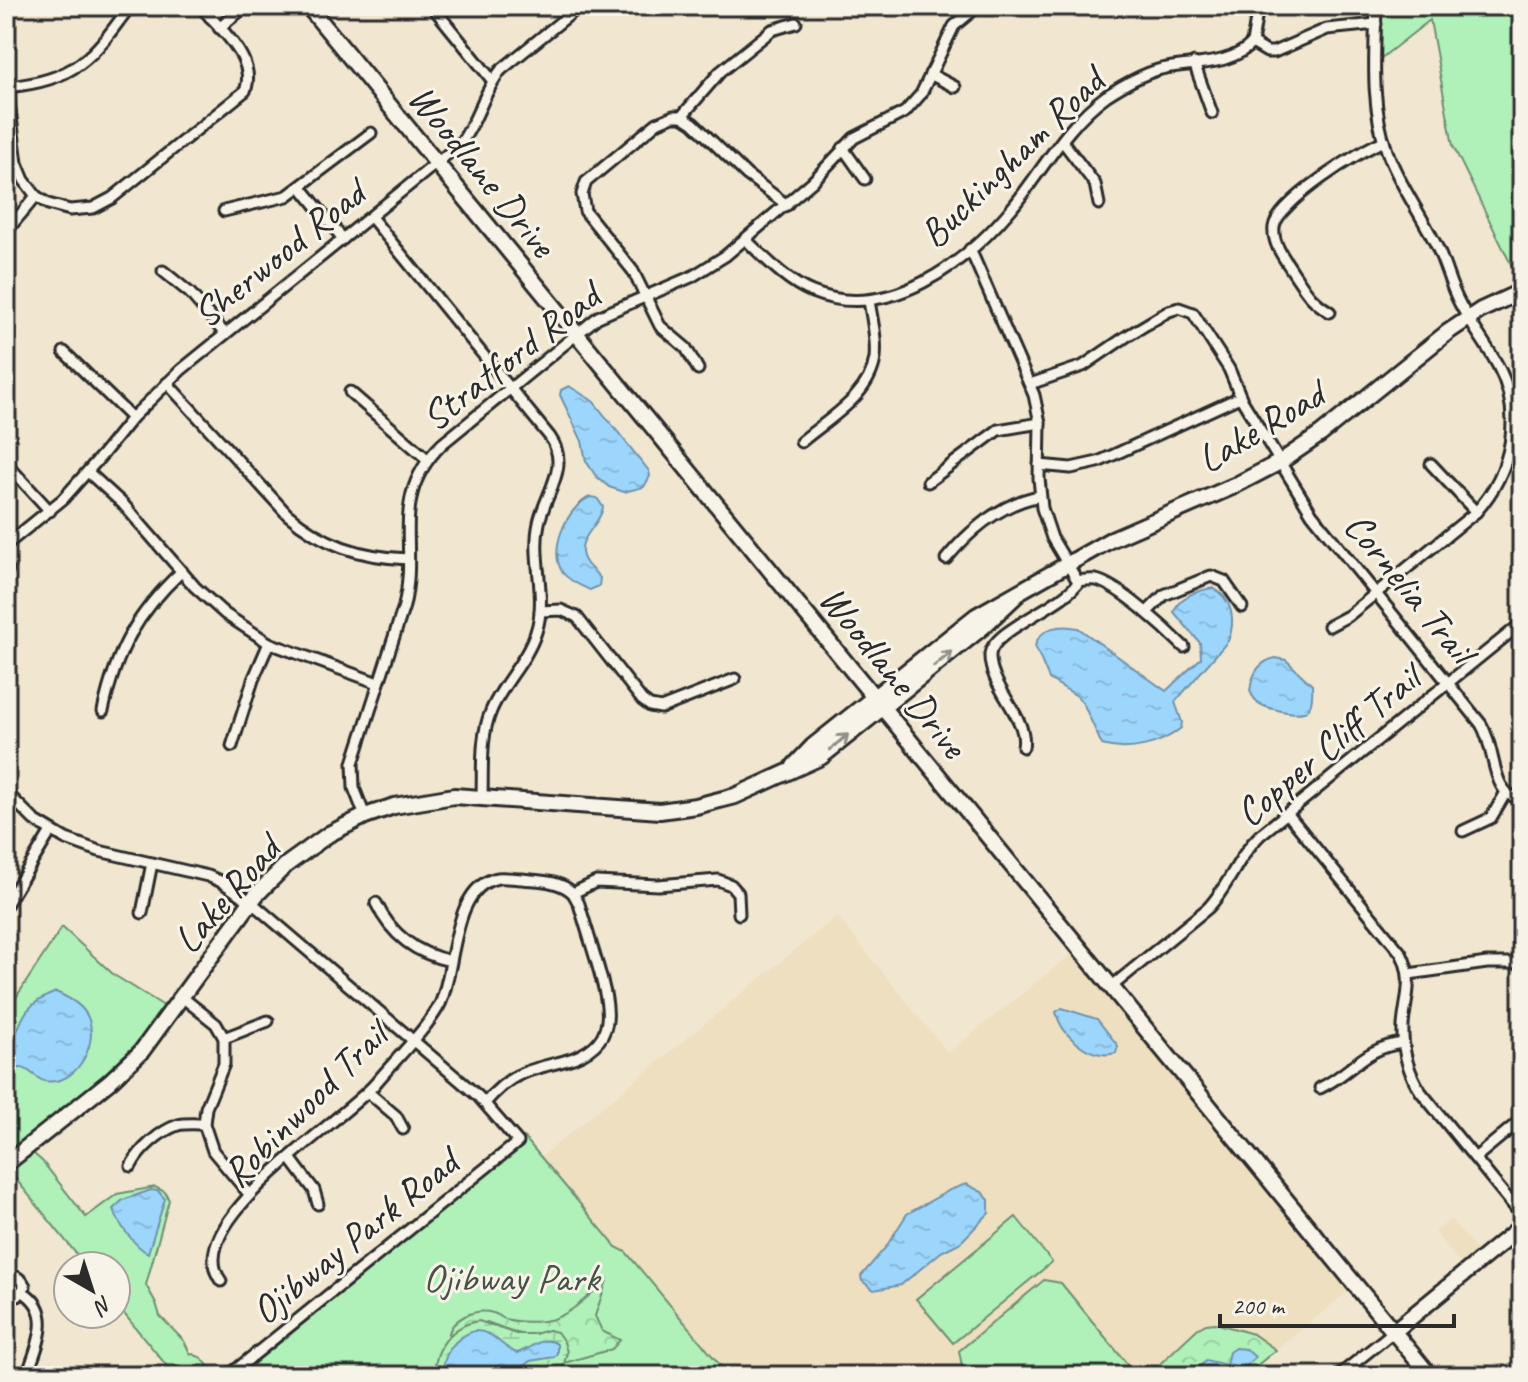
<svg xmlns="http://www.w3.org/2000/svg" width="1528" height="1382" font-family="Caveat,sans-serif">
  <style>
    .built { fill: #eddfc0 }
    .green { fill: #b0f1b9; stroke: #6e8e72; stroke-width: 2 }
    .forest { fill: url(#forest-crowns); stroke: #6e8e72; stroke-width: 2 }
    .wetland { fill: url(#wetland-marsh); stroke: #6e8e72; stroke-width: 2 }
    .water { fill: url(#water-ripples); stroke: #6f92a9; stroke-width: 2 }
    .lines { fill: none; stroke-linecap: round; stroke-linejoin: round }
    .stream { stroke: #6f92a9; stroke-width: 2 }
    .street-casing { stroke: #2b2b2b; stroke-width: 15 }
    .secondary-casing { stroke: #2b2b2b; stroke-width: 20 }
    .street { stroke: #f7f3e8; stroke-width: 9 }
    .secondary { stroke: #f7f3e8; stroke-width: 14 }
    .oneway { stroke: #918f8a }
    .labels { text-anchor: middle; stroke-width: 6; stroke-linejoin: round; paint-order: stroke }
    .street-label { font-size: 40px; fill: #2b2b2b; stroke: #f7f3e8 }
    .park-label { font-size: 40px; fill: #465347; stroke: #f7f3e8 }
  </style>
  <defs>
    <pattern id="forest-crowns" width="20" height="18" patternUnits="userSpaceOnUse" patternTransform="scale(2)"><rect width="20" height="18" fill="#b0f1b9"/><path d="M2 6a3 3 0 1 1 6 0M12 15a3 3 0 1 1 6 0" fill="none" stroke="#98cf9f"/></pattern>
    <pattern id="wetland-marsh" width="20" height="14" patternUnits="userSpaceOnUse" patternTransform="scale(2)"><rect width="20" height="14" fill="#b0f1b9"/><path d="M1 5h8M5 5V1M11 12h8M15 12V8" fill="none" stroke="#98cf9f"/></pattern>
    <pattern id="water-ripples" width="26" height="14" patternUnits="userSpaceOnUse" patternTransform="scale(2)"><rect width="26" height="14" fill="#9dd6fd"/><path d="M2 4q2-2 4 0t4 0M15 11q2-2 4 0t4 0" fill="none" stroke="#87b8d9"/></pattern>
  </defs>
  <rect width="100%" height="100%" fill="#f1e7d1"/>
  <filter id="ink" filterUnits="userSpaceOnUse"><feTurbulence type="fractalNoise" baseFrequency=".0125" numOctaves="2"/><feDisplacementMap in="SourceGraphic" scale="16" xChannelSelector="R" yChannelSelector="G"/><feConvolveMatrix kernelMatrix="1 2 1 2 8 2 1 2 1" color-interpolation-filters="sRGB"/></filter>
  <g filter="url(#ink)">
    <g class="built">
      <path d="M837 916 948 1053 1079 948 1356 1285 1244 1376H729L626 1252 616 1247 541 1157Z"/>
      <path d="M1451 1219 1483 1258 1467 1272 1435 1232Z"/>
    </g>
    <g class="green">
      <path d="M1369 6H1522V171L1512 204 1522 235V287L1453 146 1430 20 1375 63V13H1369Z"/>
      <path d="M62 927 114 975 172 1011 155 1034 27 1148 42 1161 86 1217 117 1194 155 1187 165 1192 169 1200 146 1285 156 1303 160 1316 184 1341 190 1353 202 1358 216 1376H175L116 1304V1266H86L6 1167V1008L13 1002Z"/>
      <path d="M524 1137 616 1247 626 1252 729 1376H228Z"/>
      <path d="M1016 1217 1052 1262 953 1343 916 1299Z"/>
      <path d="M1044 1280 1061 1283 1132 1370 1129 1376H964L959 1351Z"/>
    </g>
    <g class="forest">
      <path d="M607 1280 595 1316 602 1331 620 1340 612 1349 564 1363 567 1352 549 1330 525 1336 487 1322 451 1334 448 1337C451 1318 475 1308 493 1313 497 1314 501 1317 505 1319 517 1322 537 1323 549 1320 570 1316 591 1293 607 1280Z"/>
      <path d="M1215 1323 1253 1334 1276 1350 1244 1376H1147L1197 1329 1206 1324Z"/>
    </g>
    <path class="wetland" d="M479 1321 516 1334H535L548 1330 557 1332 564 1342 567 1352 561 1376H435C433 1348 452 1325 479 1321Z"/>
    <g class="water">
      <path d="M569 386 593 401 649 471 650 476 644 487 624 492 609 487 596 476 586 461 582 441 560 395 561 390Z"/>
      <path d="M590 497 597 498 603 507C600 528 570 540 587 564 591 569 596 573 600 578L599 586 590 590C581 586 569 581 563 573 547 551 567 507 590 497Z"/>
      <path d="M1213 588C1233 599 1236 621 1228 641L1175 702 1182 722 1181 728C1161 745 1128 753 1102 745L1084 705 1077 696 1049 679 1035 646C1040 627 1060 624 1078 628L1166 691 1201 658 1200 643 1174 612C1178 597 1198 590 1213 588Z"/>
      <path d="M1276 658 1286 660 1312 685C1314 713 1307 716 1281 711 1266 707 1257 707 1250 691 1252 674 1259 661 1276 658Z"/>
      <path d="M56 992C69 998 84 1005 89 1020 98 1046 75 1087 44 1081 36 1079 30 1069 22 1068 16 1067 11 1073 6 1077 6 1059 7 1061 12 1045 23 1015 24 1005 56 992Z"/>
      <path d="M1062 1008 1097 1019 1118 1046 1116 1053C1091 1060 1062 1037 1056 1012Z"/>
      <path d="M966 1184 982 1192 989 1200V1213L961 1242 941 1252 901 1285 874 1290 862 1281 861 1276 886 1247 907 1214 950 1190Z"/>
      <path d="M151 1190 158 1191 165 1199 148 1253C135 1247 118 1223 113 1209L123 1200Z"/>
      <path d="M474 1331C494 1330 500 1347 517 1353 531 1349 543 1334 557 1344V1353L554 1357 530 1361 511 1376H442C443 1355 453 1338 474 1331Z"/>
      <path d="M1235 1348 1246 1349 1255 1357 1236 1376H1196L1197 1370 1206 1360 1226 1365 1229 1352Z"/>
    </g>
    <g class="lines">
      <path class="stream" d="M520 1368 526 1376"/>
      <defs>
        <g id="street">
          <path d="M130 6C92 59 75 80 7 87L17 163 24 180 36 196 48 204 70 210 93 208 112 198 245 91C258 60 219 27 200 6"/>
          <path d="M432 6 492 80"/>
          <path d="M210 17 225 6"/>
          <path d="M219 28 246 6"/>
          <path d="M1252 43 1258 6"/>
          <path d="M1194 63 1212 113"/>
          <path d="M930 74 955 87"/>
          <path d="M682 116 720 72 772 30 796 23"/>
          <path d="M1063 142 1095 184 1099 204"/>
          <path d="M843 148 865 179"/>
          <path d="M301 187 343 239"/>
          <path d="M224 211 287 196 371 133"/>
          <path d="M371 217 550 437C571 467 545 493 539 523 531 558 548 597 536 632 527 661 502 684 491 711 480 737 483 768 482 796"/>
          <path d="M10 227 36 196"/>
          <path d="M746 240C766 259 786 281 812 292 888 323 966 263 1012 208 1042 171 1067 124 1106 96 1123 85 1142 74 1161 69 1191 62 1230 67 1252 43L1267 52H1274L1327 29 1376 24"/>
          <path d="M970 249 1034 395 1040 423 1039 478 1042 508 1052 538 1077 580C1084 581 1089 579 1096 580 1119 585 1167 630 1184 647"/>
          <path d="M163 271 190 293 225 334"/>
          <path d="M1330 312C1310 300 1306 291 1293 272 1285 259 1272 244 1274 227 1277 203 1360 150 1384 141"/>
          <path d="M64 352 132 418"/>
          <path d="M698 369 686 348 660 326 633 271 585 211 582 194 586 182 657 123 673 116H682L693 123 747 175 787 205"/>
          <path d="M167 383 287 514C323 545 360 557 408 559"/>
          <path d="M1030 384 1083 366 1127 336 1169 311 1179 308 1193 313 1229 369 1242 400 1312 514 1481 724C1497 749 1490 798 1522 798"/>
          <path d="M350 392 427 459"/>
          <path d="M801 442C828 419 870 396 875 358 877 339 872 319 869 301"/>
          <path d="M6 463 50 511"/>
          <path d="M1431 464 1476 512"/>
          <path d="M1039 465 1071 468 1098 462 1240 397"/>
          <path d="M88 472 123 504 195 587 225 614 269 643 378 683"/>
          <path d="M928 482 998 430 1040 423"/>
          <path d="M6 545 63 499 103 454 132 418 181 370 460 144C478 121 483 92 501 70L580 6"/>
          <path d="M946 559C970 530 1002 503 1040 496"/>
          <path d="M6 567 8 570"/>
          <path d="M540 611 561 610 577 617 642 700 650 706 661 708 735 679"/>
          <path d="M1147 612 1164 595 1211 576 1224 581 1242 607"/>
          <path d="M1329 626 1348 616 1476 512C1512 472 1524 415 1498 366 1487 345 1471 325 1460 304 1450 286 1446 266 1437 247 1422 215 1399 185 1387 151 1370 104 1375 54 1376 6"/>
          <path d="M103 711C116 651 137 613 182 571"/>
          <path d="M232 746 253 680 269 643"/>
          <path d="M1023 747C1029 718 989 687 990 655 991 630 1066 605 1079 581"/>
          <path d="M6 792 34 820 66 839 99 851 208 876 222 882 251 902 478 1096 518 1142 228 1376"/>
          <path d="M1287 813 1401 953C1415 980 1405 999 1403 1026 1402 1050 1408 1072 1421 1092L1522 1216"/>
          <path d="M365 816 354 788 353 763 404 606C419 542 388 498 442 444L598 317 693 276 725 256 812 182 854 138 905 112 921 94 954 26 978 6"/>
          <path d="M1463 831 1491 818 1505 794"/>
          <path d="M376 903C391 935 417 954 451 961"/>
          <path d="M6 905 51 831"/>
          <path d="M142 913 152 863"/>
          <path d="M1409 974 1487 963H1522"/>
          <path d="M1111 987 1208 908C1229 886 1238 856 1260 835L1522 623"/>
          <path d="M182 997 216 1024 224 1038V1064L206 1108 204 1124 213 1151 249 1194"/>
          <path d="M224 1038 268 1021"/>
          <path d="M1320 1088C1353 1072 1363 1048 1403 1043"/>
          <path d="M368 1092 396 1116 403 1129"/>
          <path d="M485 1103C512 1072 526 1071 564 1061 621 1045 610 1008 597 963 591 943 585 924 579 904L573 893"/>
          <path d="M290 1158 314 1190 318 1204"/>
          <path d="M1475 1158 1522 1119"/>
          <path d="M131 1166C139 1150 160 1131 178 1125 186 1123 196 1124 204 1124"/>
          <path d="M221 1281C178 1224 342 1122 375 1084 394 1061 427 1029 440 1004 456 970 451 886 498 878 505 877 514 879 522 879 540 881 559 880 573 893L596 882 658 885 718 880 731 885 738 893 739 914"/>
          <path d="M6 1284 9 1279 17 1277 22 1281 25 1286 18 1296H12L6 1290"/>
          <path d="M23 1292C56 1312 36 1347 27 1376"/>
          <path d="M1338 1376 1393 1332"/>
        </g>
        <g id="secondary">
          <path d="M308 6 1430 1376"/>
          <path d="M794 766 813 746 976 616 1112 539 1234 486 1280 462 1321 434 1448 332 1481 310 1522 291"/>
          <path d="M6 1164 109 1082 141 1052 256 895 286 865 329 834 365 816 394 806 454 796 660 811 696 806 735 796 821 757 984 626 1018 594"/>
          <path d="M1393 1332 1522 1226"/>
        </g>
      </defs>
      <use href="#street" class="street-casing"/>
      <use href="#secondary" class="secondary-casing"/>
      <use href="#street" class="street"/>
      <use href="#secondary" class="secondary"/>
    </g>
    <defs><path id="oneway-shaft" d="M-6 0H5M1.5-3L5.5 0L1.5 3" fill="none" stroke-width="1.6" stroke-linecap="round" stroke-linejoin="round" transform="scale(2)"/></defs>
    <g class="oneway">
      <use href="#oneway-shaft" transform="translate(943 659) rotate(-39)"/>
      <use href="#oneway-shaft" transform="translate(839 742) rotate(-40)"/>
    </g>
  </g>
  <g class="labels">
    <g class="street-label">
      <text transform="translate(1011 157) rotate(-44)" y="14">Buckingham Road</text>
      <text transform="translate(483 170) rotate(51)" y="14">Woodlane Drive</text>
      <text transform="translate(278 253) rotate(-39)" y="14">Sherwood Road</text>
      <text transform="translate(510 356) rotate(-38)" y="14">Stratford Road</text>
      <text transform="translate(1260 426) rotate(-31)" y="14">Lake Road</text>
      <text transform="translate(1410 587) rotate(51)" y="14">Cornelia Trail</text>
      <text transform="translate(894 671) rotate(51)" y="14">Woodlane Drive</text>
      <text transform="translate(1327 745) rotate(-40)" y="14">Copper Cliff Trail</text>
      <text transform="translate(226 894) rotate(-49)" y="14">Lake Road</text>
      <text transform="translate(304 1104) rotate(-45)" y="14">Robinwood Trail</text>
      <text transform="translate(354 1236) rotate(-39)" y="14">Ojibway Park Road</text>
    </g>
    <g class="park-label">
      <text x="511" y="1291">Ojibway Park</text>
    </g>
  </g>
  <rect width="1528" height="1382" fill="none" stroke="#f7f3e8" stroke-width="32"/>
  <rect x="16" y="16" width="1496" height="1350" fill="none" stroke="#2b2b2b" stroke-width="3" filter="url(#ink)"/>
  <g transform="translate(92 1290) rotate(141)"><circle r="38" fill="#f7f3e8" stroke="#a5a39c" stroke-width="2"/>
  <path d="M0-6L14 30L0 20L-14 30Z" fill="#2b2b2b"/>
  <text y="-12" font-size="22" font-weight="bold" text-anchor="middle" fill="#2b2b2b">N</text>
  </g>
  <path d="M1220 1314v12h234v-12" fill="none" stroke="#2b2b2b" stroke-width="4"/>
  <text x="1232" y="1314" font-size="24" fill="#2b2b2b" stroke="#f7f3e8" stroke-width="6" paint-order="stroke">200 m</text>
</svg>
